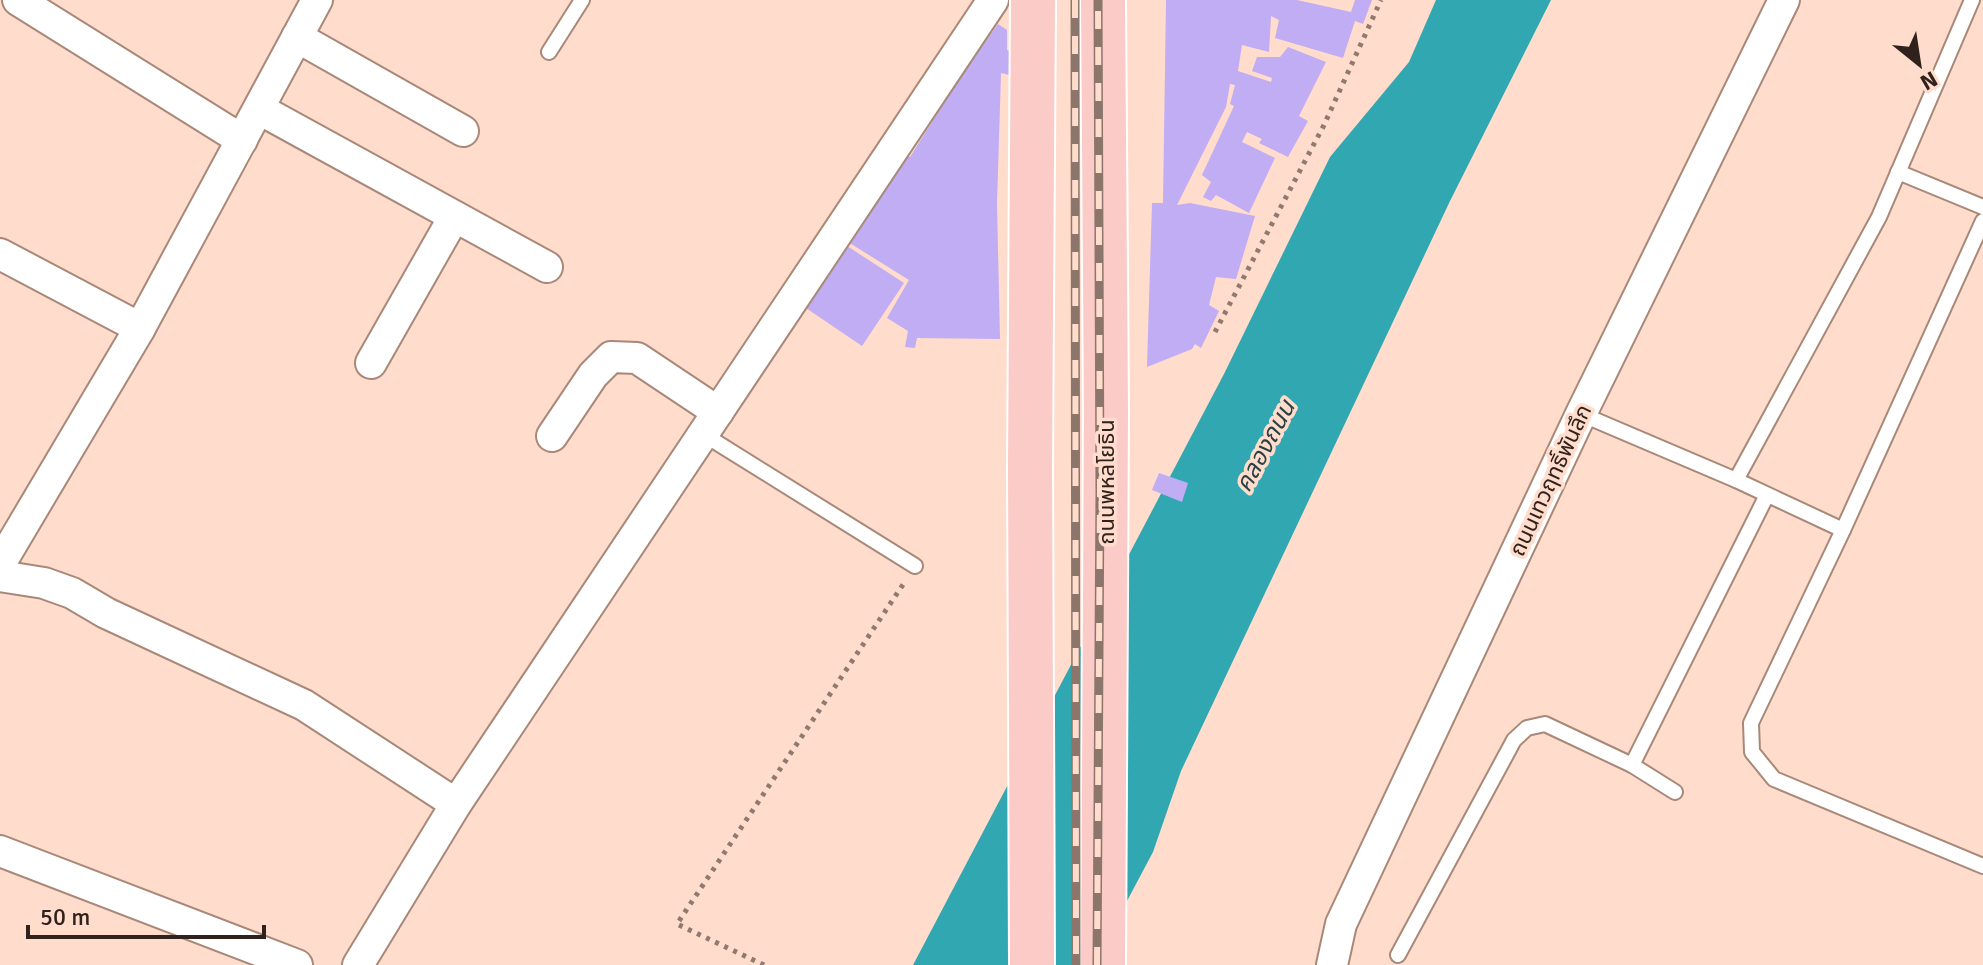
<svg xmlns="http://www.w3.org/2000/svg" width="1983" height="965" font-family="Signika,'Noto Sans Thai',sans-serif">
  <style>
    .water { fill: #30a7b1 }
    .building { fill: #c0adf4 }
    .lines { fill: none; stroke-linecap: round; stroke-linejoin: round }
    .lane-casing { stroke: #a88878; stroke-width: 18 }
    .street-casing { stroke: #a88878; stroke-width: 34 }
    .primary-casing { stroke: #fff; stroke-width: 48 }
    .path { stroke: #90796e; stroke-width: 5; stroke-dasharray: 4 6; stroke-linecap: butt }
    .lane { stroke: #fff; stroke-width: 14 }
    .street { stroke: #fff; stroke-width: 30 }
    .primary { stroke: #fbcbc8; stroke-width: 44 }
    .rail-casing { stroke: #8c766b; stroke-width: 9 }
    .rail { stroke: #ffdccb; stroke-width: 6; stroke-dasharray: 18; stroke-linecap: butt }
    .labels { text-anchor: middle; stroke-width: 7; stroke-linejoin: round; paint-order: stroke }
    .street-label { font-size: 22px; fill: #2f221c; stroke: #ffdccb }
    .water-label { font-size: 24px; font-style: italic; fill: #284144; stroke: #ffdccb }
  </style>
  <rect width="100%" height="100%" fill="#ffdccb"/>
  <path class="water" d="M1436 0H1551L1450 201 1181 771 1153 852 1093 965H913L1224 374 1330 157 1409 62Z"/>
  <g class="building">
    <path d="M1166 0H1297L1351 12 1355 0H1372L1363 24 1355 21 1343 58 1275 38 1279 20 1271 16 1269 52 1242 45 1238 71 1271 82 1272 78 1252 71 1257 57H1280L1288 47 1326 62 1299 116 1308 121 1288 157 1259 143 1262 139 1247 132 1242 142 1275 158 1249 213 1216 195 1211 201 1203 197 1211 182 1202 175 1234 106 1230 104 1235 85 1230 84 1226 107 1177 205 1190 203 1255 216 1236 279 1216 277 1209 305 1219 311 1201 348 1195 344 1192 349 1147 367 1152 203H1163Z"/>
    <path d="M998 24 1007 30V50L1016 54 1013 76 1001 73 997 204 1000 339 917 338 915 348 905 347 908 331 887 318 909 280 848 242 879 188H886L897 151 910 157 957 82Z"/>
    <path d="M844 244 904 283 862 346 803 306Z"/>
    <path d="M1159 473 1188 483 1182 502 1152 490Z"/>
  </g>
  <g class="lines">
    <defs>
      <g id="lane">
        <path d="M549 52 582 0"/>
        <path d="M1898 172 1983 207"/>
        <path d="M1983 221 1843 530 1751 723 1752 752 1774 779 1983 866"/>
        <path d="M1581 414 1736 480"/>
        <path d="M703 434 915 566"/>
        <path d="M1843 530 1736 480 1879 217 1972 0"/>
        <path d="M1632 765 1675 792"/>
        <path d="M1398 955 1514 740 1527 728 1545 724 1632 765 1767 495"/>
      </g>
      <g id="street">
        <path d="M18 0 242 140"/>
        <path d="M297 37 463 131"/>
        <path d="M259 109 547 267"/>
        <path d="M0 254 140 328"/>
        <path d="M371 363 454 217"/>
        <path d="M552 436 593 375 611 357 637 358 718 412"/>
        <path d="M0 564 140 328 317 0"/>
        <path d="M0 576 44 583 72 593 106 613 304 705 456 804"/>
        <path d="M0 851 297 965"/>
        <path d="M358 965 456 804 993 0"/>
        <path d="M1332 965 1341 924 1581 414 1784 0"/>
      </g>
      <g id="primary">
        <path d="M1103 0 1106 412 1103 965"/>
        <path d="M1032 965 1030 467 1033 0"/>
      </g>
    </defs>
    <use href="#lane" class="lane-casing"/>
    <use href="#street" class="street-casing"/>
    <use href="#primary" class="primary-casing"/>
    <g class="path">
      <path d="M1215 332 1324 125 1381 0"/>
      <path d="M764 965 677 924 904 583"/>
    </g>
    <use href="#lane" class="lane"/>
    <use href="#street" class="street"/>
    <use href="#primary" class="primary"/>
    <defs>
      <g id="rail">
        <path d="M1075 0 1076 965"/>
        <path d="M1097 965 1100 492 1098 0"/>
      </g>
    </defs>
    <use href="#rail" class="rail-casing"/>
    <use href="#rail" class="rail"/>
  </g>
  <g class="labels">
    <g class="street-label">
      <text transform="translate(1550 480) rotate(-65)" y="8">ถนนเทวฤทธิ์พันลึก</text>
      <text transform="translate(1106 482) rotate(-90)" y="8">ถนนพหลโยธิน</text>
    </g>
    <g class="water-label">
      <text transform="translate(1265 446) rotate(-62)" y="8">คลองถนน</text>
    </g>
  </g>
  <g transform="translate(1919 64) rotate(150)" stroke="#ffdccb" stroke-width="6" paint-order="stroke">
  <path d="M0-6L14 30L0 20L-14 30Z" fill="#2f221c"/>
  <text y="-12" font-size="22" font-weight="bold" text-anchor="middle" fill="#2f221c">N</text>
  </g>
  <path d="M28 925v12h236v-12" fill="none" stroke="#2f221c" stroke-width="4"/>
  <text x="40" y="925" font-size="24" fill="#2f221c" stroke="#ffdccb" stroke-width="6" paint-order="stroke">50 m</text>
</svg>
